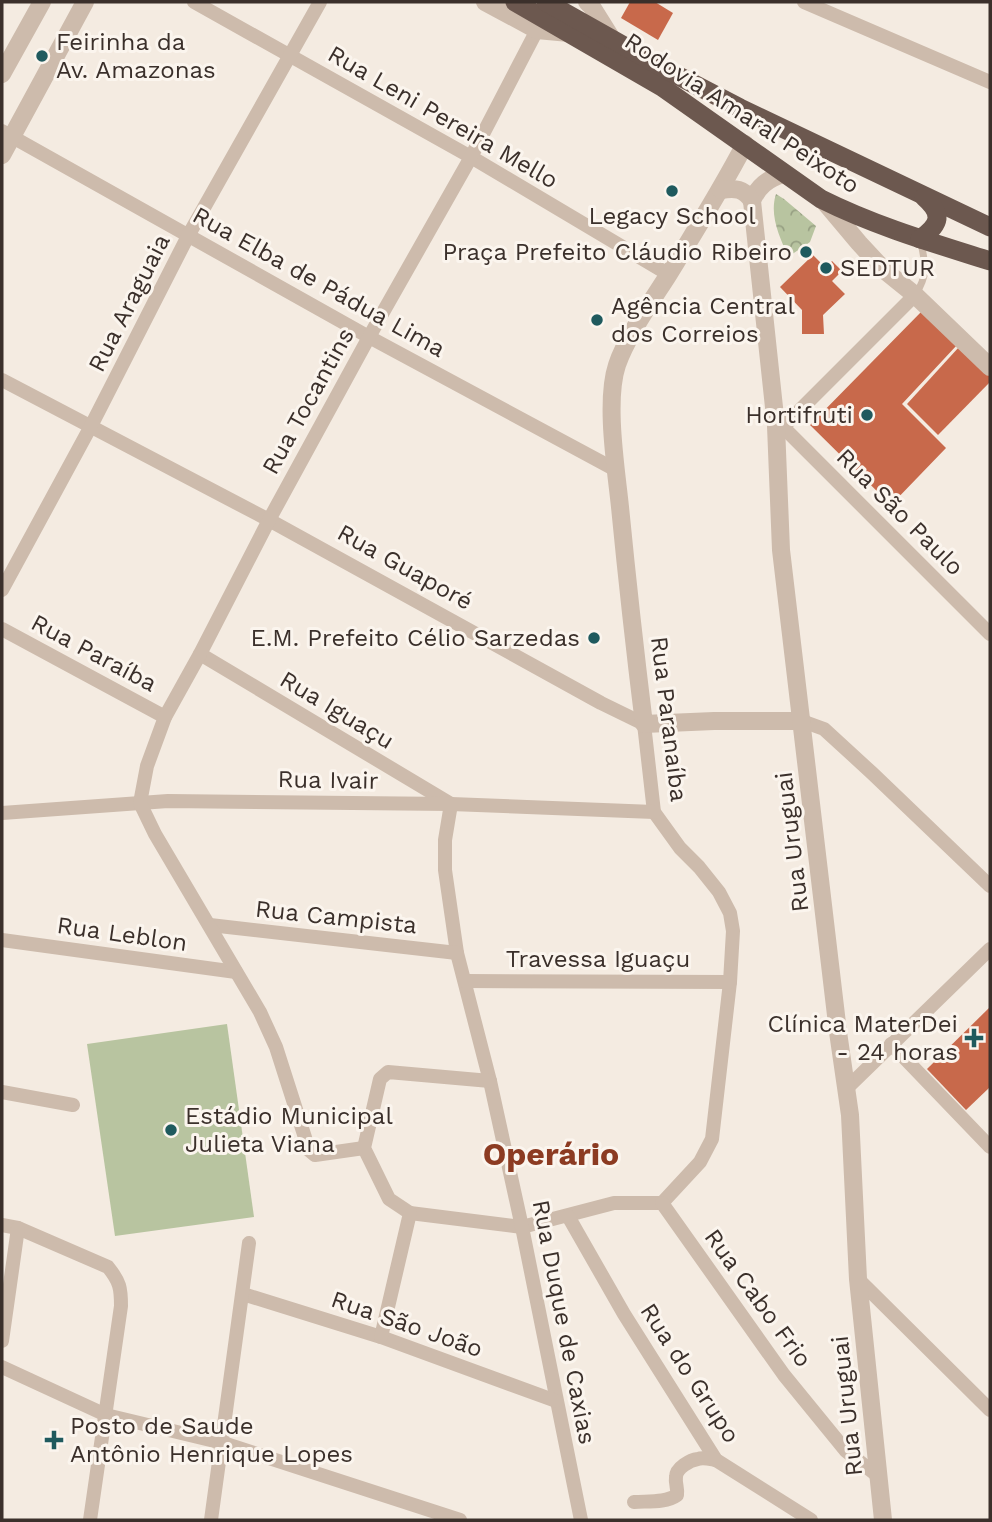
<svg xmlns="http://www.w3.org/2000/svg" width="992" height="1522" font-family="'Work Sans',sans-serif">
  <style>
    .park { fill: url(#park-crowns) }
    .pitch { fill: #b8c4a0 }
    .building { fill: #c8694b }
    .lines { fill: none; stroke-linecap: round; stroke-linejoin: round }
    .service { stroke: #cdbbac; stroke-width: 7 }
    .minor { stroke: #cdbbac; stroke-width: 14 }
    .tertiary { stroke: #cdbbac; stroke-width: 18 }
    .trunk { stroke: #6c584f; stroke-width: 19 }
    .poi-dot { fill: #1f5a5e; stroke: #fbf5ee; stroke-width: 2.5 }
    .labels { text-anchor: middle; stroke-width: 6; stroke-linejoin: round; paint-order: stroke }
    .poi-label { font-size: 24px; fill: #3b302b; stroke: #fbf5ee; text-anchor: start }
    .street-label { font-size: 24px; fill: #3b302b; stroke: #fbf5ee }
    .district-label { font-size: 32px; font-weight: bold; fill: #8c3b22; stroke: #fbf5ee }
  </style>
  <defs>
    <pattern id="park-crowns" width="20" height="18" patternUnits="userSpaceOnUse" patternTransform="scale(1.75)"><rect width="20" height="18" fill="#b8c4a0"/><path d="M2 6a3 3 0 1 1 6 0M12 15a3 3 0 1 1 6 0" fill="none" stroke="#97a083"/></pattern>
  </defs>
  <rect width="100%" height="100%" fill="#f4ebe1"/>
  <path class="park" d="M776 194 784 199 816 226 810 242 788 257C780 237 769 216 776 194Z"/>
  <path class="pitch" d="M227 1024 254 1217 115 1236 87 1044Z"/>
  <g class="building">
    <path d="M630 2H655L673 13 658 40 621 18Z"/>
    <path d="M813 255 826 268 832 261 842 271 832 281 845 294 823 315 824 334H802V310L780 287Z"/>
    <path d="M922 311 957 345 902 404 946 448 891 505 810 425Z"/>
    <path d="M959 347 990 376V382L938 435 907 404Z"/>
    <path d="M990 1007V1087L966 1110 927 1069Z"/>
  </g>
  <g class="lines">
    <path class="service" d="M916 294C929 272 925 266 921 242"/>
    <g class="minor">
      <path d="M194 2 471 157 668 274"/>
      <path d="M804 2 990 82"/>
      <path d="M2 131 369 337 616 470"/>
      <path d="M2 380 269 520 601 703 644 724 654 812 680 848 699 867 719 892 730 913 733 931 730 982 712 1139 700 1162 662 1203H614L522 1227 410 1213"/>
      <path d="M776 426 783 427 990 634"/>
      <path d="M783 427 915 295"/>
      <path d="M2 590 91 426 188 236 320 2"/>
      <path d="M2 629 165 717"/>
      <path d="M200 654 451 804 445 840V870L457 953 490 1081 522 1227 581 1520"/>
      <path d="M802 721 824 729 872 773 990 886"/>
      <path d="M2 813 168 801 451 804 654 812"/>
      <path d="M210 925 457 953"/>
      <path d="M2 940 236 972"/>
      <path d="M465 981 730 982"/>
      <path d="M891 1044 990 1147"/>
      <path d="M846 1089 990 949"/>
      <path d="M2 1092 73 1105"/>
      <path d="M364 1148 315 1155 309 1150 276 1047 260 1012 155 834 140 803 147 766 165 717 200 654 269 520 369 337 471 157 537 30"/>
      <path d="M662 1203 784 1375 846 1451 878 1476"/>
      <path d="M568 1216 624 1314 716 1460 811 1520"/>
      <path d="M2 1225 18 1228 108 1267C120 1282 121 1288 121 1306L90 1520"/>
      <path d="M858 1279 990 1410"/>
      <path d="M243 1294 381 1337 556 1401"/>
      <path d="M381 1337 410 1213 389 1199 364 1148 380 1079 388 1072 490 1081"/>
      <path d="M2 1341 18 1228"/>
      <path d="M2 1367 106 1415 223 1443 460 1520"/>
      <path d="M634 1502C648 1501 666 1503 677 1495 678 1488 675 1483 676 1477 676 1468 690 1460 698 1459 703 1457 710 1459 716 1460"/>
      <path d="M211 1520 249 1243"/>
    </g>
    <g class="tertiary">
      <path d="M485 2 537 30 569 33"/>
      <path d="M587 2 592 7 612 39"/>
      <path d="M2 74 42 2"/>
      <path d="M745 144C721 190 694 233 667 277 651 302 626 338 617 365 605 401 616 468 620 507 627 579 635 651 644 724L714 721H802"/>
      <path d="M2 155 85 2"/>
      <path d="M783 174C768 179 758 186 752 201L776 426 781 550 838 1032 850 1115 858 1279 883 1520"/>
      <path d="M721 190C735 188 744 188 752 201"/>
      <path d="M822 199 859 243 884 270 915 295 990 367"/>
    </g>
    <g class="trunk">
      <path d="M515 2 662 87 821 199C875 226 933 243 990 261"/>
      <path d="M546 2 665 69 740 108 990 227"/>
      <path d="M920 239C941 224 943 214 924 197"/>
    </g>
  </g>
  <g class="poi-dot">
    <circle cx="42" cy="56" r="7"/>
    <circle cx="672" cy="191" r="7"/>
    <circle cx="806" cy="252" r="7"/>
    <circle cx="826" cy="268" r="7"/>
    <circle cx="597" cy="320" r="7"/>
    <circle cx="867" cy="415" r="7"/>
    <circle cx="594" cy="638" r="7"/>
    <path d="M970.5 1027.5h7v7h7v7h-7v7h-7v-7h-7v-7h7z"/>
    <circle cx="171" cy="1130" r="7"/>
    <path d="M50.5 1429.5h7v7h7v7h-7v7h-7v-7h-7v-7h7z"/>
  </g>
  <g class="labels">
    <g class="poi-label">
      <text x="56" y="50">Feirinha da<tspan x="56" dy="28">Av. Amazonas</tspan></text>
      <text x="672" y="224" text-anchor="middle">Legacy School</text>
      <text x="792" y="260" text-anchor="end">Praça Prefeito Cláudio Ribeiro</text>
      <text x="840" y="276">SEDTUR</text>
      <text x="611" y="314">Agência Central<tspan x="611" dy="28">dos Correios</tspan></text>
      <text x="853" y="423" text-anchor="end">Hortifruti</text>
      <text x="580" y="646" text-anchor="end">E.M. Prefeito Célio Sarzedas</text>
      <text x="958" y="1032" text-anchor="end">Clínica MaterDei<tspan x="958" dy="28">- 24 horas</tspan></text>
      <text x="185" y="1124">Estádio Municipal<tspan x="185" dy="28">Julieta Viana</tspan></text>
      <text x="70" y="1434">Posto de Saude<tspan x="70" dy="28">Antônio Henrique Lopes</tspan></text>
    </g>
    <g class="street-label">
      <text transform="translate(742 113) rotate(33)" y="8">Rodovia Amaral Peixoto</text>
      <text transform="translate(443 117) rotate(30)" y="8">Rua Leni Pereira Mello</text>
      <text transform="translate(319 282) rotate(29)" y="8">Rua Elba de Pádua Lima</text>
      <text transform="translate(129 303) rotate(-63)" y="8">Rua Araguaia</text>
      <text transform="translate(308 401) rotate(-61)" y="8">Rua Tocantins</text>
      <text transform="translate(900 512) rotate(45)" y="8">Rua São Paulo</text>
      <text transform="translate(405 567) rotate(29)" y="8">Rua Guaporé</text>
      <text transform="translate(94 653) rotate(28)" y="8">Rua Paraíba</text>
      <text transform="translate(337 710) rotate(31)" y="8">Rua Iguaçu</text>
      <text transform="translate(669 719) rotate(83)" y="8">Rua Paranaíba</text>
      <text transform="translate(328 780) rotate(1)" y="8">Rua Ivair</text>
      <text transform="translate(792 842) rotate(-97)" y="8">Rua Uruguai</text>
      <text transform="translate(336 917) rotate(6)" y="8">Rua Campista</text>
      <text transform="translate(122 934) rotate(8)" y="8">Rua Leblon</text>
      <text x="598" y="967">Travessa Iguaçu</text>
      <text transform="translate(758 1298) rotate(54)" y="8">Rua Cabo Frio</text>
      <text transform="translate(564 1322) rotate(79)" y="8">Rua Duque de Caxias</text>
      <text transform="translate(407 1324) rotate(19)" y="8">Rua São João</text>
      <text transform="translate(690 1373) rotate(57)" y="8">Rua do Grupo</text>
      <text transform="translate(847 1406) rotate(-96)" y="8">Rua Uruguai</text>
    </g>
    <g class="district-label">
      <text x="551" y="1165">Operário</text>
    </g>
  </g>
  <rect width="992" height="1522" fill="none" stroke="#3b302b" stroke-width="7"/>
</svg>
